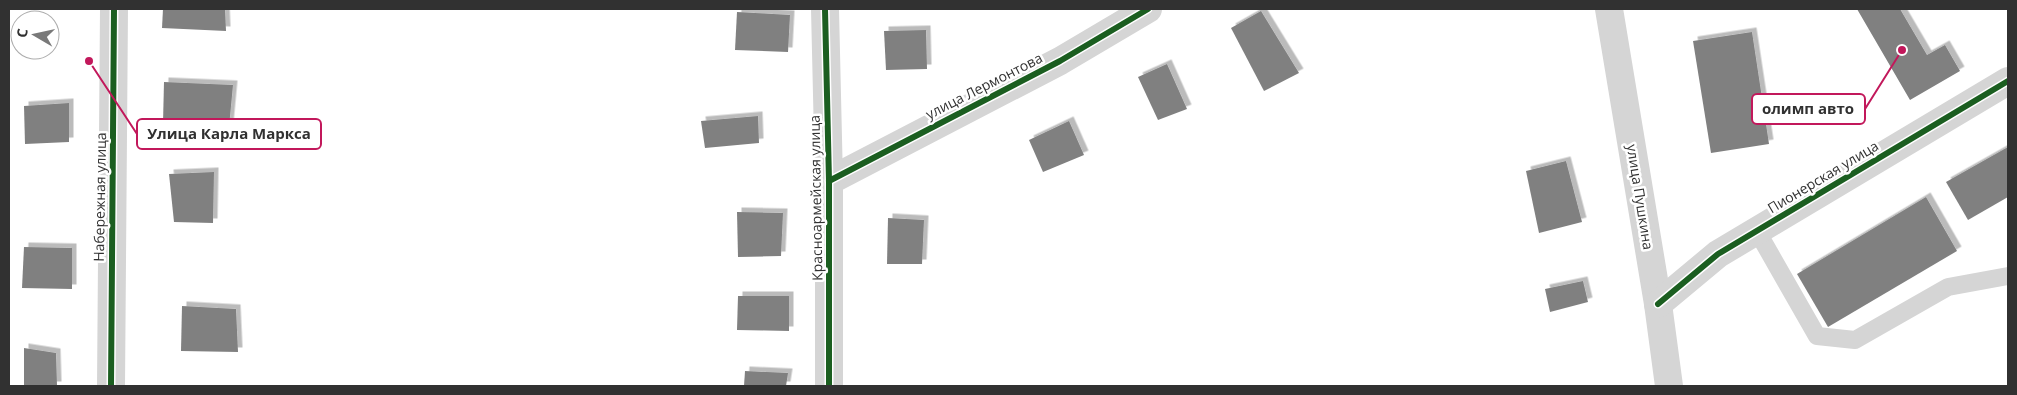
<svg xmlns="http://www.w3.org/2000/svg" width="2017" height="395" font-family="'Open Sans',sans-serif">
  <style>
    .building { fill: #808080; filter: url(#shadow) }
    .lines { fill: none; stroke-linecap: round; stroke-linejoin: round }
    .service { stroke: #d5d5d5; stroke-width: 18 }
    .minor { stroke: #d5d5d5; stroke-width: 28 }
    .cycleway-casing { stroke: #fff; stroke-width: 9 }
    .cycleway { stroke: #1b5e20; stroke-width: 6 }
    .labels { text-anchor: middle; stroke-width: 5; stroke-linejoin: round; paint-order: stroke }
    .street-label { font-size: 14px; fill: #313131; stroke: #fff }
    .leader { fill: none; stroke: #c2185b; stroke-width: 2 }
    .callout-dot { fill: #c2185b; stroke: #fff; stroke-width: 2 }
    .callout { fill: #fff; stroke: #c2185b; stroke-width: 2 }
    .callout-label { font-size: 15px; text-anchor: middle; font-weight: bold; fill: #313131 }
  </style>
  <defs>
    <filter id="shadow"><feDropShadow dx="4.5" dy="-4.5" stdDeviation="0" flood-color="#0004"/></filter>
  </defs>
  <rect width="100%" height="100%" fill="#fff"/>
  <g class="building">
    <path d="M163 9H225L226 31 162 28Z"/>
    <path d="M1857 9H1900L1927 55 1945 45 1960 71 1910 100Z"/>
    <path d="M1261 11 1299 73 1264 91 1231 28Z"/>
    <path d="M737 12 790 15 788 52 735 50Z"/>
    <path d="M926 30 927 69 886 70 884 31Z"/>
    <path d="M1752 32 1769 144 1711 153 1693 41Z"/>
    <path d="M1167 64 1187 109 1158 120 1138 77Z"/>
    <path d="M164 82 233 85 229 127 163 123Z"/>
    <path d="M69 103V142L25 144 24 106Z"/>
    <path d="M758 116 759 143 705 148 701 121Z"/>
    <path d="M1069 121 1084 155 1043 172 1029 140Z"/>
    <path d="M2008 147V197L1968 220 1946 182Z"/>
    <path d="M1566 161 1582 222 1539 233 1526 171Z"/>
    <path d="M214 172 213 223 174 222 169 174Z"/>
    <path d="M1926 197 1957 251 1828 327 1797 274Z"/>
    <path d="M737 212 783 213 781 256 738 257Z"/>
    <path d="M888 218 924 220 922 264H887Z"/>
    <path d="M24 247 72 248V289L22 288Z"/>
    <path d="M1583 281 1588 302 1550 312 1545 289Z"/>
    <path d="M738 296H789V331L737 330Z"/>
    <path d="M182 306 236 309 238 352 181 351Z"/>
    <path d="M24 348 56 353 57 386H24Z"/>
    <path d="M745 371 788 373 786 386H744Z"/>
  </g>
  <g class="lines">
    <path class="service" d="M1757 231 1817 336 1855 340 1948 287 2008 276"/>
    <g class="minor">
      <path d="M825 9 829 181V386"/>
      <path d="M1609 9 1658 304 1669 386"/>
      <path d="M829 181 1060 61 1148 9"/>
      <path d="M1658 304 1718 254 2008 81"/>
      <path d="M111 386 114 9"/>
    </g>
    <defs>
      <g id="cycleway">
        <path d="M825 9 829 181V386"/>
        <path d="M829 181 1060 61 1148 9"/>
        <path d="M1658 304 1718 254 2008 81"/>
        <path d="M111 386 114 9"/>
      </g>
    </defs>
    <use href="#cycleway" class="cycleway-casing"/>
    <use href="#cycleway" class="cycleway"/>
  </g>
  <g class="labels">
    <g class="street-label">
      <text transform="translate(984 86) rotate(-27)" y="5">улица Лермонтова</text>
      <text transform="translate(1823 177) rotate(-31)" y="5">Пионерская улица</text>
      <text transform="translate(100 197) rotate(-89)" y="5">Набережная улица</text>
      <text transform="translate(1640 197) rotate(81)" y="5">улица Пушкина</text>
      <text transform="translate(816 198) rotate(-91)" y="5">Красноармейская улица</text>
    </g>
  </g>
  <path class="leader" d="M1902 50L1865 109M89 61L137 134"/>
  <g class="callout-dot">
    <circle cx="1902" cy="50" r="5"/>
    <circle cx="89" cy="61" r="5"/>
  </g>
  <g class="callout">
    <rect x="1752" y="94" width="113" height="30" rx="5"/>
    <rect x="137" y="119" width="184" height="30" rx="5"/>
  </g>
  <g class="callout-label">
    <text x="1808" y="114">олимп авто</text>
    <text x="229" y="139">Улица Карла Маркса</text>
  </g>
  <rect width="2017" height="395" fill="none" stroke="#313131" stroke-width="20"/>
  <g transform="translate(35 35) rotate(279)"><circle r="24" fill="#ffffff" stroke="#adadad"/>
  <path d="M0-4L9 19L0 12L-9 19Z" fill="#797979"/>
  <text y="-8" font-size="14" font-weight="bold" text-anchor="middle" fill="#313131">С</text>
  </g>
</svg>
